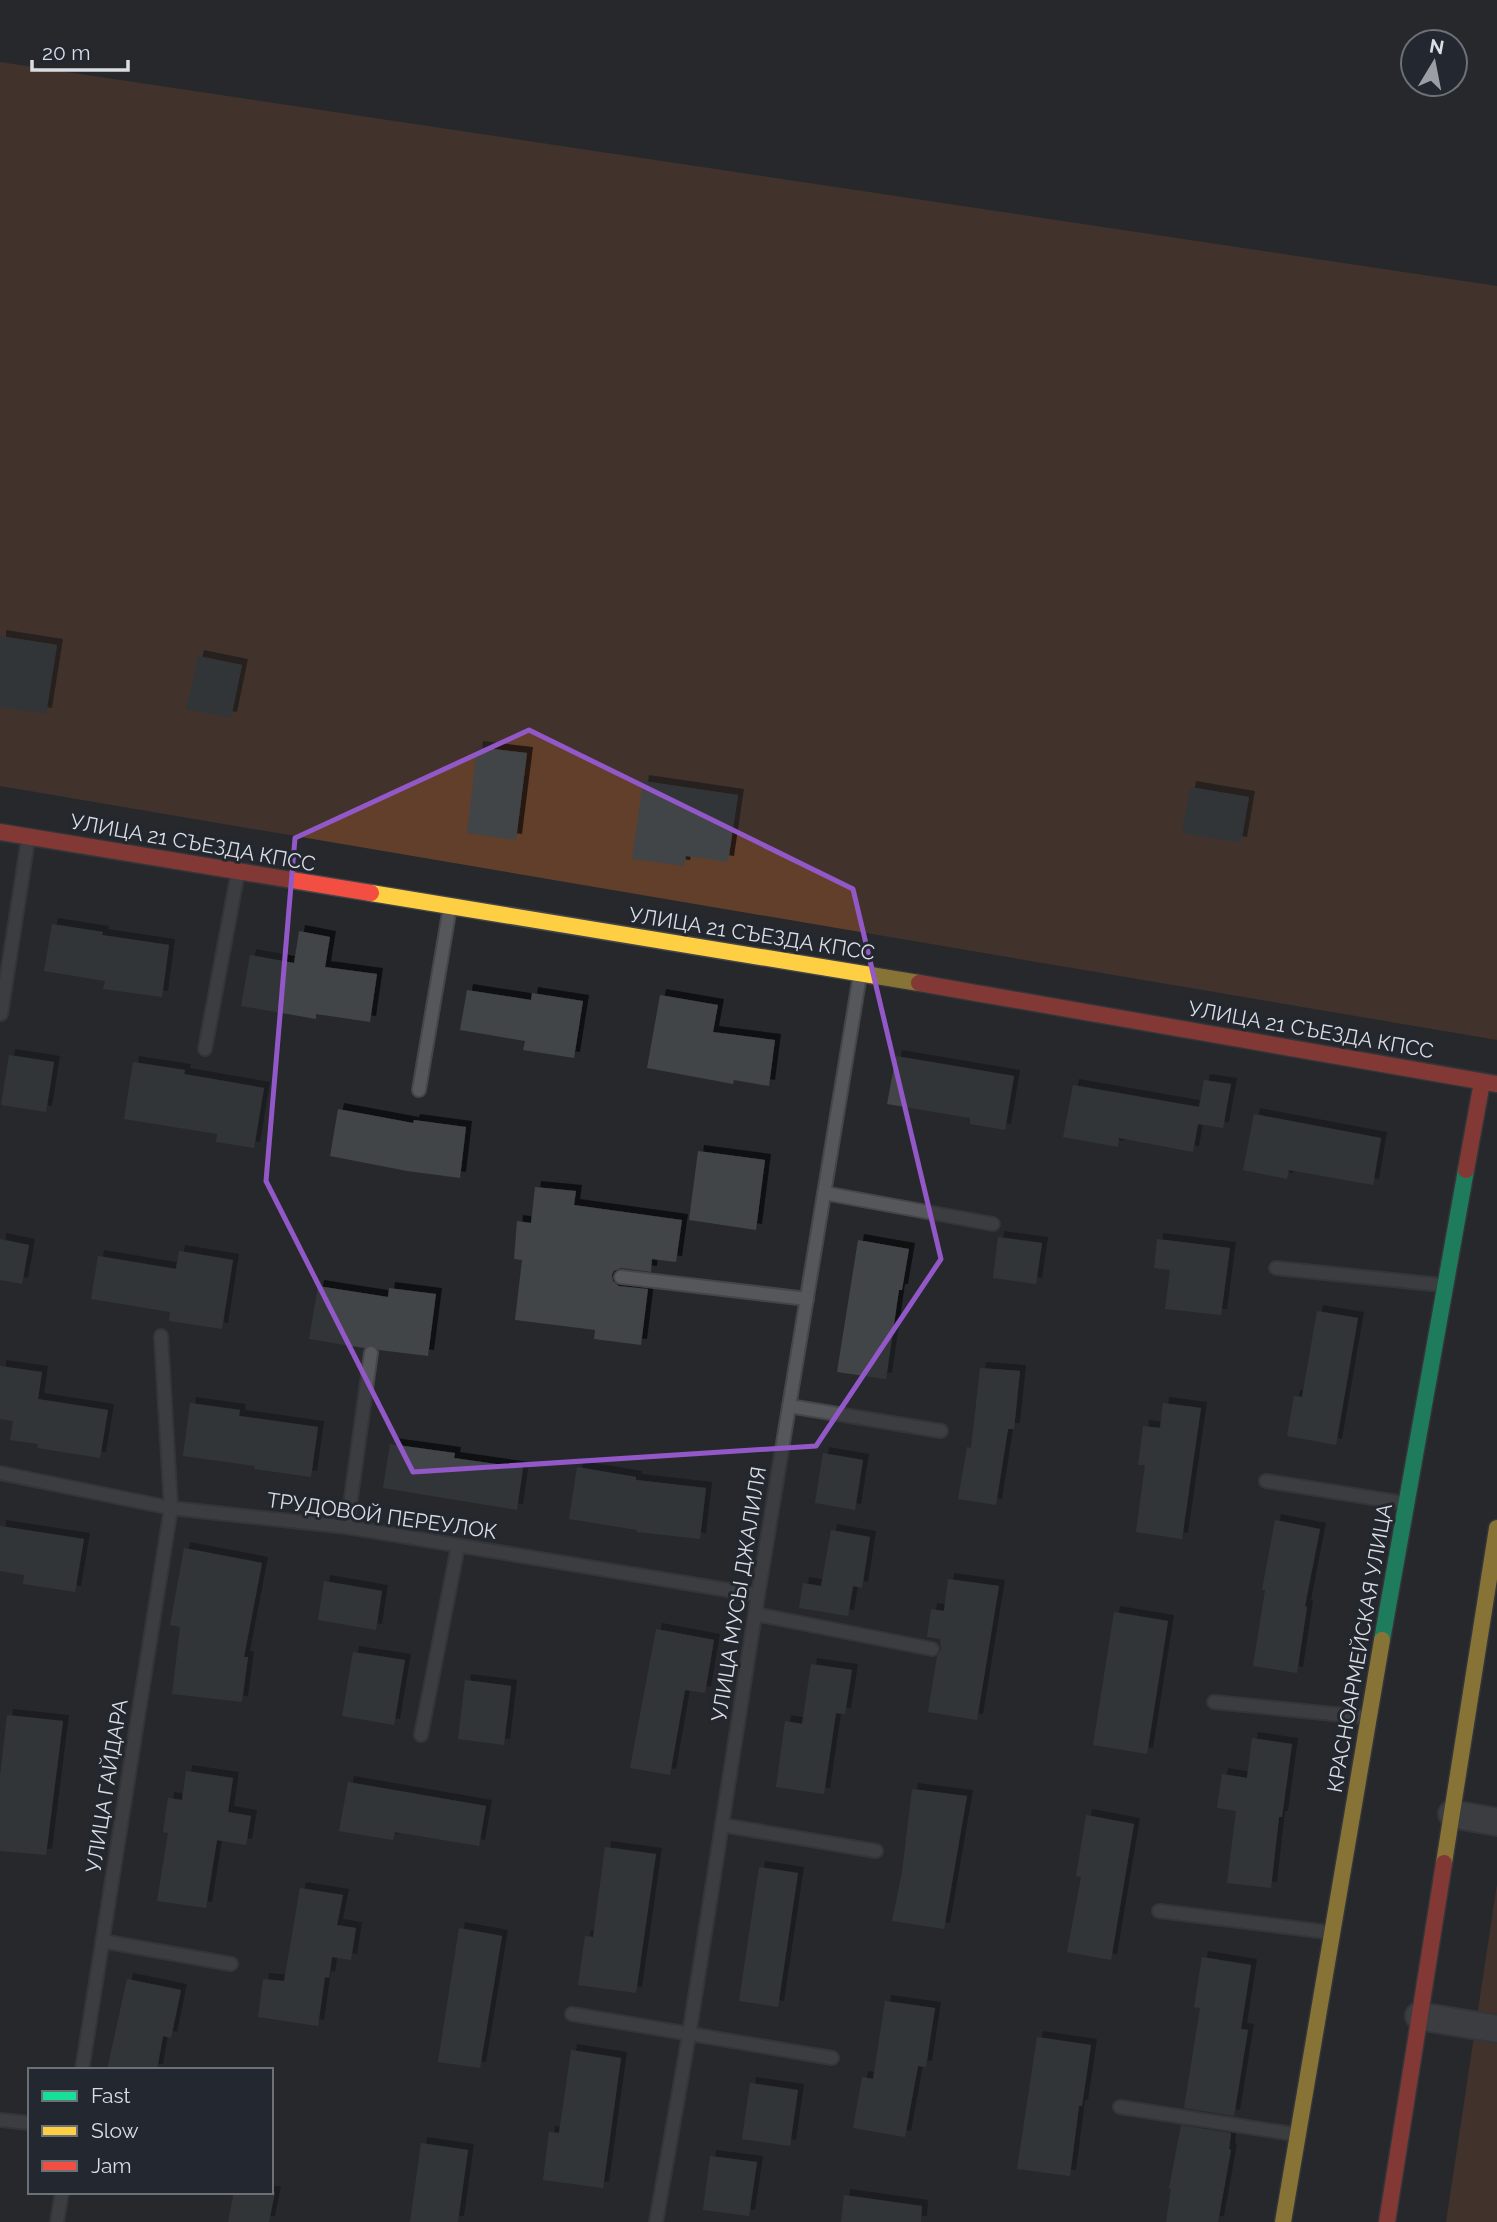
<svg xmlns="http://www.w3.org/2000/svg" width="1497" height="2222" font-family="Raleway,sans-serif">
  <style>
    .green { fill: #623f2b }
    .building { fill: #434447; filter: url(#shadow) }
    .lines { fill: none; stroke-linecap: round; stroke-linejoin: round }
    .lane-casing { stroke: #44464a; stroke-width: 16 }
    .street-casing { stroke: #44464a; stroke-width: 30 }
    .fast-casing { stroke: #44464a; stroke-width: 19 }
    .slow-casing { stroke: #44464a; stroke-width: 19 }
    .jam-casing { stroke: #44464a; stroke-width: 19 }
    .lane { stroke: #55575a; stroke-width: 12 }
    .street { stroke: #55575a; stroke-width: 26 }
    .fast { stroke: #16e098; stroke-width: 16 }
    .slow { stroke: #ffcf43; stroke-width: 16 }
    .jam { stroke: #f24e42; stroke-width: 16 }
    .marked { fill: none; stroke: #9358c8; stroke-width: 5; stroke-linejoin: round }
    .labels { text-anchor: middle; stroke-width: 6; stroke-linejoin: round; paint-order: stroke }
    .street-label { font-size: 21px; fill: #dadde2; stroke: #23272f }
  </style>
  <defs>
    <filter id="shadow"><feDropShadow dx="6" dy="-6" stdDeviation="0" flood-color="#0009"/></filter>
  </defs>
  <rect width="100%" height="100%" fill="#26282c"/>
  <g class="green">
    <path d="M0 62 1497 286V1040L0 786Z"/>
    <path d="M1497 1884V2222H1446Z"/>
  </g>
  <g class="building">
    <path d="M0 636 57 645 46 714 0 707Z"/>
    <path d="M198 656 242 665 231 718 186 709Z"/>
    <path d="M477 747 527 753 516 840 467 833Z"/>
    <path d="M643 781 738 795 728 862 686 856 684 866 632 859Z"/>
    <path d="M1190 787 1249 797 1241 843 1182 833Z"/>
    <path d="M52 924 103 932 102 935 169 945 162 997 103 989 105 981 44 971Z"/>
    <path d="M299 931 330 937 325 967 377 974 370 1022 316 1014V1019L241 1006 250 955 294 963Z"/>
    <path d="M467 990 531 1000 532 993 583 1001 574 1058 523 1050 525 1041 460 1030Z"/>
    <path d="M660 995 718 1005 713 1032 775 1040 769 1086 734 1080 733 1084 647 1068Z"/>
    <path d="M9 1055 54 1062 46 1112 1 1105Z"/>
    <path d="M896 1056 1014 1076 1005 1130 970 1124V1118L887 1104Z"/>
    <path d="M133 1062 185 1070 184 1074 264 1088 254 1148 216 1142 217 1134 124 1119Z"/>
    <path d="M1204 1080 1231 1084 1223 1128 1198 1124 1193 1152 1119 1138 1118 1147 1063 1137 1073 1085 1199 1107Z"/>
    <path d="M338 1109 413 1123 414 1120 466 1127 460 1178 407 1171 330 1156Z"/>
    <path d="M1254 1114 1381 1138 1373 1185 1289 1170 1287 1179 1243 1170Z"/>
    <path d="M698 1151 765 1160 756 1230 689 1220Z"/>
    <path d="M535 1187 576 1191 574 1205 682 1220 676 1262 652 1259 651 1272 621 1268 614 1271 612 1275 613 1281 619 1286 648 1289 641 1345 594 1339 595 1330 515 1320 522 1260 514 1259 517 1221 531 1223Z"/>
    <path d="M998 1237 1042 1243 1036 1284 993 1278Z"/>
    <path d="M0 1239 29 1245 22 1284 0 1280Z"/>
    <path d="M1157 1239 1230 1248 1221 1315 1165 1309 1170 1270 1154 1268Z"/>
    <path d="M858 1240 909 1249 902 1290H899L886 1379 837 1372Z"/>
    <path d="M179 1251 233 1260 222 1329 169 1321 170 1312 91 1299 98 1256 176 1269Z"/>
    <path d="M318 1286 388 1297 389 1288 436 1294 428 1356 379 1350 373 1345 364 1348 309 1339Z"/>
    <path d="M1317 1311 1358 1318 1336 1445 1287 1436 1294 1396 1302 1397Z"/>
    <path d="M0 1366 42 1372 38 1399 108 1410 100 1458 37 1448 38 1444 10 1440 13 1421 0 1419Z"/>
    <path d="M980 1368 1020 1371 1014 1429H1008L996 1505 958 1499 967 1447 971 1448Z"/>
    <path d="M190 1403 240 1410 239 1416 318 1427 311 1477 254 1469 255 1466 183 1456Z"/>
    <path d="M1163 1403 1201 1408 1182 1539 1136 1532 1145 1465H1138L1143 1426 1160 1428Z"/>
    <path d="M390 1444 455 1453 454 1458 523 1468 517 1510 383 1488Z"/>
    <path d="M823 1453 863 1460 855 1510 815 1503Z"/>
    <path d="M577 1467 636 1477V1480L706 1488 700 1539 637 1532V1530L569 1519Z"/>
    <path d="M1275 1520 1320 1529 1305 1606 1307 1607 1297 1673 1253 1666 1265 1590H1262Z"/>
    <path d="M0 1526 84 1539 75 1592 23 1584 24 1575 0 1571Z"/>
    <path d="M831 1530 870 1537 862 1588 853 1586 848 1616 799 1608 803 1583 821 1586Z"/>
    <path d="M184 1548 262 1563 244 1657H248L242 1702 172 1694 180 1627 170 1625Z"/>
    <path d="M948 1579 999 1586 977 1720 928 1712 937 1656 941 1650 940 1639 927 1637 931 1609 944 1611Z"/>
    <path d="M324 1581 382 1591 376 1630 318 1620Z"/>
    <path d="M1114 1612 1168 1621 1147 1754 1093 1745Z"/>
    <path d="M656 1629 714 1640 705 1693 685 1690 670 1775 630 1768Z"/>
    <path d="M353 1652 405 1660 394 1725 342 1716Z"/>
    <path d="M811 1664 852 1670 845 1714 836 1713 824 1794 776 1787 785 1721 802 1724Z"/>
    <path d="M465 1680 511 1686 504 1745 458 1739Z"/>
    <path d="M7 1715 63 1721 46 1855 0 1851V1777Z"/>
    <path d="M1252 1738 1292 1744 1282 1817H1279L1271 1888 1227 1883 1236 1811 1217 1808 1222 1774 1247 1778Z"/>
    <path d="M186 1771 233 1778 228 1812 251 1816 246 1845 217 1840 206 1908 157 1901 168 1833 163 1832 168 1798 182 1800Z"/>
    <path d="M348 1782 486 1806 479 1846 395 1832 393 1840 339 1831Z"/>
    <path d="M912 1789 967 1796 944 1929 892 1921 902 1872Z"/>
    <path d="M1086 1815 1134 1824 1111 1960 1067 1952 1081 1877 1076 1876Z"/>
    <path d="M605 1847 656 1854 636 1993 578 1985 585 1936 593 1937Z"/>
    <path d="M759 1867 798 1873 778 2007 739 2001Z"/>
    <path d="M300 1888 343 1895 337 1925 356 1928 351 1960 332 1957 329 1978 325 1977 318 2026 258 2017 263 1979 284 1981Z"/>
    <path d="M459 1928 502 1936 480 2068 438 2062Z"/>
    <path d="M1202 1957 1251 1965 1241 2029 1248 2030 1234 2116 1184 2108 1200 2008 1194 2007Z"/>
    <path d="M127 1979 181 1990 171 2038 163 2036 157 2070H107Z"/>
    <path d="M885 2001 935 2008 926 2067 918 2066 905 2137 853 2128 862 2077 873 2079Z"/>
    <path d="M1037 2037 1091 2045 1082 2106H1079L1070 2176 1017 2169Z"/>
    <path d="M571 2050 621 2058 603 2188 543 2180 549 2132 559 2133Z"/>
    <path d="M750 2083 798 2090 790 2146 742 2139Z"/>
    <path d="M1181 2125 1231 2133 1229 2149 1231 2150 1218 2222H1166L1171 2189 1169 2188Z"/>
    <path d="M421 2143 468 2150 458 2222H410Z"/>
    <path d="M710 2156 757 2162 749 2216 703 2210Z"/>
    <path d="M234 2192H275L269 2222H228Z"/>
    <path d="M844 2195 922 2206 921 2222H841Z"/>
  </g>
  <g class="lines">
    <defs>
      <g id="lane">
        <path d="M1 1014 28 840"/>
        <path d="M205 1049 238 872"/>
        <path d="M419 1090 450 907"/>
        <path d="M824 1193 993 1224"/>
        <path d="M1276 1268 1442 1285"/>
        <path d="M621 1277 807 1299"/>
        <path d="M789 1406 941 1431"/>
        <path d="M0 1473 171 1508 347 1527 758 1595"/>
        <path d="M1266 1481 1404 1503"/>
        <path d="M347 1527 371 1353"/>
        <path d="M755 1614 932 1649"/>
        <path d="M1214 1702 1364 1717"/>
        <path d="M421 1735 458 1546"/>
        <path d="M722 1825 876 1851"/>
        <path d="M1159 1911 1327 1932"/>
        <path d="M102 1941 231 1964"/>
        <path d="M572 2014 832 2058"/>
        <path d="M82 2070 171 1508 161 1336"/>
        <path d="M1120 2107 1293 2134"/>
        <path d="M0 2120 30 2123"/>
        <path d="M57 2222 62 2192"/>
        <path d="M656 2222 689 2035 758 1595 860 975"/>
      </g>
      <g id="street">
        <path d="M1452 1814 1497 1822"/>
        <path d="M1419 2016 1497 2029"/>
      </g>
      <path id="fast" d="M1382 1640 1466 1170"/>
      <g id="slow">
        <path d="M371 893 919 983"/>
        <path d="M1444 1863 1497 1528"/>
        <path d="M1283 2222 1382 1640"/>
      </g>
      <g id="jam">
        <path d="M0 832 371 893"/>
        <path d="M919 983 1497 1084"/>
        <path d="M1466 1170 1482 1082"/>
        <path d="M1387 2222 1444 1863"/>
      </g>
    </defs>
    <use href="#lane" class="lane-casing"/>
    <use href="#street" class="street-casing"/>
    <use href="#fast" class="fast-casing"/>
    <use href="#slow" class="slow-casing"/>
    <use href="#jam" class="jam-casing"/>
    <use href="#lane" class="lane"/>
    <use href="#street" class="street"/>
    <use href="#fast" class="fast"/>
    <use href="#slow" class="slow"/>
    <use href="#jam" class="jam"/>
  </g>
  <path d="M0 0H1497V2222H0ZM529 730 853 889 941 1259 816 1446 413 1472 266 1181 295 838Z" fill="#26282c" fill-opacity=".55" fill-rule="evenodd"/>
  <path class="marked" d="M529 730 853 889 941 1259 816 1446 413 1472 266 1181 295 838Z"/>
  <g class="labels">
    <g class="street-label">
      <text transform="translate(193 843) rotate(10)" y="7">УЛИЦА 21 СЪЕЗДА КПСС</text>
      <text transform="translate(752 934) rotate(9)" y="7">УЛИЦА 21 СЪЕЗДА КПСС</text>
      <text transform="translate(1311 1030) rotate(10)" y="7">УЛИЦА 21 СЪЕЗДА КПСС</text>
      <text transform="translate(382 1516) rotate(8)" y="7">ТРУДОВОЙ ПЕРЕУЛОК</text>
      <text transform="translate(739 1594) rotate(-81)" y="7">УЛИЦА МУСЫ ДЖАЛИЛЯ</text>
      <text transform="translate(1360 1648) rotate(-80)" y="7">КРАСНОАРМЕЙСКАЯ УЛИЦА</text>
      <text transform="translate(107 1786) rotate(-81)" y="7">УЛИЦА ГАЙДАРА</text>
    </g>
  </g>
  <rect x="28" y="2068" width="245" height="126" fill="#23272f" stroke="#6c7077" stroke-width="2"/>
  <rect x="42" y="2091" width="35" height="10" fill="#16e098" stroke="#6c7077" stroke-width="2"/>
  <text x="91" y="2103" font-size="21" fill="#dadde2">Fast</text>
  <rect x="42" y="2126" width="35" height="10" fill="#ffcf43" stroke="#6c7077" stroke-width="2"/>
  <text x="91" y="2138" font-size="21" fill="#dadde2">Slow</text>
  <rect x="42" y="2161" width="35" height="10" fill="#f24e42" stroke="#6c7077" stroke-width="2"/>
  <text x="91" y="2173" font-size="21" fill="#dadde2">Jam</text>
  <g transform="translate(1434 63) rotate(10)"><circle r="33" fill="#23272f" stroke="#6c7077" stroke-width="2"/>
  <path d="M0-5L12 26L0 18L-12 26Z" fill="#9b9ea2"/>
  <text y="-10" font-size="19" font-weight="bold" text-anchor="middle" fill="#dadde2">N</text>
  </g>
  <path d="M32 60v10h96v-10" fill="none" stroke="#dadde2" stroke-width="3.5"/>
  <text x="42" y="60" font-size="21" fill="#dadde2" stroke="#23272f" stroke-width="5" paint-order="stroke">20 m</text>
</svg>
